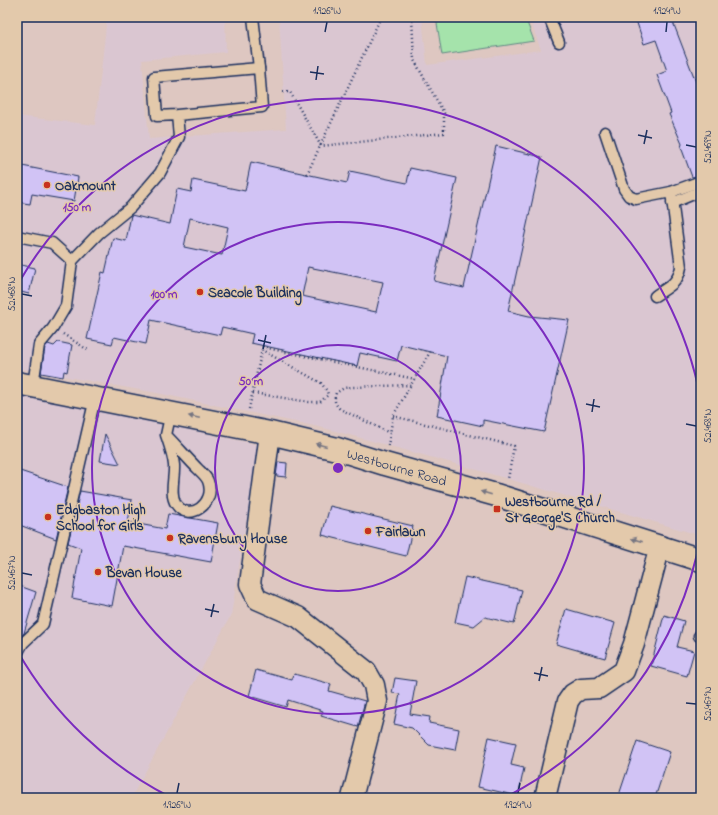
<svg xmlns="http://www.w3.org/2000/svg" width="718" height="815" font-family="'Indie Flower',sans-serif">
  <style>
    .built { fill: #dac6d1 }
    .green { fill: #a5e3ab; stroke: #608984 }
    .building { fill: #d1c3f5; stroke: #1b2f5e; fill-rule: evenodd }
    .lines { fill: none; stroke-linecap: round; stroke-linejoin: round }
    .lane-casing { stroke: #1b2f5e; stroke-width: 13 }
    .street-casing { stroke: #1b2f5e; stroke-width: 23 }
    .secondary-casing { stroke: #1b2f5e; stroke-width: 25 }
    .path { stroke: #1b2f5e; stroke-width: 2.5; stroke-dasharray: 1 3; stroke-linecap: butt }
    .lane { stroke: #e3c9ab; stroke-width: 10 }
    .street { stroke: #e3c9ab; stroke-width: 20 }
    .secondary { stroke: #e3c9ab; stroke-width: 22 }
    .oneway { fill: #757481 }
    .ticks { fill: none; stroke: #1b2f5e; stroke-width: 1.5 }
    .ring { fill: none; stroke: #7b2cbf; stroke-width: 2 }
    .poi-dot { fill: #c8321e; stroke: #e3c9ab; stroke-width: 1.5 }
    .labels { text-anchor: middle; stroke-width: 3; stroke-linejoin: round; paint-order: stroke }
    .poi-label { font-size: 14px; font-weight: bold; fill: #1b2f5e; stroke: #e3c9ab; text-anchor: start }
    .street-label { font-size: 14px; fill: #1b2f5e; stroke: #e3c9ab }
    .centre { fill: #7b2cbf; stroke: #e3c9ab; stroke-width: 2 }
    .ring-label { font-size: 12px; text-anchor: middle; font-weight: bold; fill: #7b2cbf; stroke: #e3c9ab; stroke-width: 3; stroke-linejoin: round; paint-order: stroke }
    .neatline { fill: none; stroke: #1b2f5e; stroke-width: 1.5 }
    .ticks-label { font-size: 10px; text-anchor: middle; fill: #1b2f5e }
  </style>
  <rect width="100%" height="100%" fill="#dec7c1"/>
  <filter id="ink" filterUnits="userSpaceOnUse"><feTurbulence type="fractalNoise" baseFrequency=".025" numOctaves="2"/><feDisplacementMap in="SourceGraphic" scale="8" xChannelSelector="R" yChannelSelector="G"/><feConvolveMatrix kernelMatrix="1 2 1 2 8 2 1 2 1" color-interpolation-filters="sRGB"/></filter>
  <g filter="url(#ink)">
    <g class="built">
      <path d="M107 17H225L226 52 142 60 149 139 286 129 279 17H422L427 65 541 50 529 17H701V518L699 535 467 467 324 428 157 393 17 368V116L95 125Z"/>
      <path d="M17 395 102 411 259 445 231 615 131 798H17Z"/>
    </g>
    <path class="green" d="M436 17H525L534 41 442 55Z"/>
    <g class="building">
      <path d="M635 17H671L701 95V175L692 177 681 147 682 144 669 114 671 113 657 75 667 71 656 40 644 44Z"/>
      <path d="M496 146 542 157 508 311 529 316 569 320 544 432 483 420V426L437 416 447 356 401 345 397 361 360 353 357 366 251 343 253 334 222 327 220 335 151 320 146 344 114 337 112 344 87 339 102 272 105 273 113 238 126 241 131 215 170 224 177 189 191 192 193 180 245 191 251 162 347 183 350 171 407 183 410 168 457 178 434 281 464 288ZM190 218 228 227 222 255 184 247ZM308 267 383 282 376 312 302 296Z"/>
      <path d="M17 165 78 177 74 201 32 194 30 204 17 202Z"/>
      <path d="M17 264 35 268 29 294 17 291Z"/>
      <path d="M58 342 72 345 67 372 64 371 63 377 41 373 45 347 48 344 54 346Z"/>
      <path d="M105 434 120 464 100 461Z"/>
      <path d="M278 462 287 463 286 477 276 476Z"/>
      <path d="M17 470 68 487 56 539 17 524Z"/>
      <path d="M80 491 132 500 128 522 165 529 168 514 218 523 211 562 123 546 112 606 72 598 81 548 68 543Z"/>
      <path d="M330 506 413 526 406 556 322 535Z"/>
      <path d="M465 577 522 590 514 624 485 617 474 626 455 622Z"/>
      <path d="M17 585 36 592 24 633 17 640Z"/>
      <path d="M566 609 615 623 605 658 556 644Z"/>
      <path d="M664 615 684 621 677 647 694 651 687 676 651 666Z"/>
      <path d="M256 670 292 680 294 674 331 684 329 691 365 701 358 727 321 716 323 711 288 700 286 707 249 696Z"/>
      <path d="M395 678 416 681 410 714 430 717 429 723 459 729 455 750 429 745 412 728 394 724 400 694 392 693Z"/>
      <path d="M489 737 516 743 511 765 524 768 518 796 478 787Z"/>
      <path d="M637 741 670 752 655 798H618Z"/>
    </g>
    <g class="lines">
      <defs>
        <g id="lane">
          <path d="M253 17 259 68"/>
          <path d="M549 17 559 42"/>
          <path d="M605 132 624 189 629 196 636 199 671 192 681 267C678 284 668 287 655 296"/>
          <path d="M671 192 701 181"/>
          <path d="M672 203 701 191"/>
          <path d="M17 236 52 243 72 261 66 306 53 328 39 345 33 385"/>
          <path d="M72 261 99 233 131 207 160 173 179 137 177 115 157 116 154 77 259 68 262 107 177 115"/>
          <path d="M166 435C169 444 173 455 174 465 175 477 169 494 176 504 188 523 217 504 208 481 206 476 201 472 198 469 187 458 177 446 166 435L171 412"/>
          <path d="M699 636 701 634"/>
          <path d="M17 654 23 643 43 624 95 398"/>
        </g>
        <g id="street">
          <path d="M270 433 250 584 257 599 298 617 366 671 374 685 377 701 352 798"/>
          <path d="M545 798 568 701 573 694 581 689 599 688 624 671 634 644 660 546"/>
        </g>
        <path id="secondary" d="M17 383 270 433 337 449 385 464 496 495 701 560"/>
      </defs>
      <use href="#lane" class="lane-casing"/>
      <use href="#street" class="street-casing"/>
      <use href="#secondary" class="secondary-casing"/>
      <g class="path">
        <path d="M283 92H290L321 146 444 133V113L414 60 412 17"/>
        <path d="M307 174 381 17"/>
        <path d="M63 334 88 350"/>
        <path d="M262 347 415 379"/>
        <path d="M253 393 309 402H320L328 395 327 391 321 383 262 350"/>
        <path d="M249 409 263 345"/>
        <path d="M393 416 514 446 508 479"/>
        <path d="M390 433 340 409C334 403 334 400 336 393L344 388 352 387 411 385"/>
        <path d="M388 446 393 416 430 352"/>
      </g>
      <use href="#lane" class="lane"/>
      <use href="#street" class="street"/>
      <use href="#secondary" class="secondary"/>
    </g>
    <defs><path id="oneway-solid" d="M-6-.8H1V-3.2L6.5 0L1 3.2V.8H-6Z"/></defs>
    <g class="oneway">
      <use href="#oneway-solid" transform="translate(194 417) rotate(-168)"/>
      <use href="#oneway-solid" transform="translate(321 445) rotate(-166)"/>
      <use href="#oneway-solid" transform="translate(486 493) rotate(-164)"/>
      <use href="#oneway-solid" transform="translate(637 540) rotate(-164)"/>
    </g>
  </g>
  <path class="ticks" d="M325 32 327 22M666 32 667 22M310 72 324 74M316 80 318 66M638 135 652 138M644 144 647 130M686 145 696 147M22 294 32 296M258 340 271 343M263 349 266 335M586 404 600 407M592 412 594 399M686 424 696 426M22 573 32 575M205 609 219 612M211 617 214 604M534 673 548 676M539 681 542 667M686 703 696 704M177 793 179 783M518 793 520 783"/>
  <g class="ring">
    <circle cx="338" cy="468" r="123"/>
    <circle cx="338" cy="468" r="246"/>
    <path d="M701 535A369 369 0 0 1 506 797M170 797A369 369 0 0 1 18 652M18 284A369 369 0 0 1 701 401"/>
  </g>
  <g class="poi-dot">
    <circle cx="47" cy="185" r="4"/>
    <circle cx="200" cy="292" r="4"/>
    <rect x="493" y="505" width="8" height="8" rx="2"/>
    <circle cx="48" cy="517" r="4"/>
    <circle cx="368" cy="531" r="4"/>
    <circle cx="170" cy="538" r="4"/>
    <circle cx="98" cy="572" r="4"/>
  </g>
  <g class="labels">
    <g class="poi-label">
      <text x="55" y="190">Oakmount</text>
      <text x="208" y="297">Seacole Building</text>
      <text x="505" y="506">Westbourne Rd /<tspan x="505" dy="16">St George'S Church</tspan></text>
      <text x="56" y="514">Edgbaston High<tspan x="56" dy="16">School for Girls</tspan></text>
      <text x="376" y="536">Fairlawn</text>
      <text x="178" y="543">Ravensbury House</text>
      <text x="106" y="577">Bevan House</text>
    </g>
    <g class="street-label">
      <text transform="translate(397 467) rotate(16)" y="5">Westbourne Road</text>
    </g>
  </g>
  <circle cx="338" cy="468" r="6" class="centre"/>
  <g class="ring-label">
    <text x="77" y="211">150 m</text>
    <text x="164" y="298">100 m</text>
    <text x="251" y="385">50 m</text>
  </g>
  <rect width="718" height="815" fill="none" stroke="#e3c9ab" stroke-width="44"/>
  <rect x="22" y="22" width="674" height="771" class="neatline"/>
  <g class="ticks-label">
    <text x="327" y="14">1.926°W</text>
    <text x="667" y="14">1.924°W</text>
    <text transform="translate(707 147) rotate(-90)" y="4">52.469°N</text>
    <text transform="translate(11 294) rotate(-90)" y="4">52.468°N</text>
    <text transform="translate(707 426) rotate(-90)" y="4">52.468°N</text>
    <text transform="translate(11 573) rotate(-90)" y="4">52.467°N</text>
    <text transform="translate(707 704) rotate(-90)" y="4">52.467°N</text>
    <text x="177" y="808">1.926°W</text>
    <text x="518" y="808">1.924°W</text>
  </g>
</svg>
